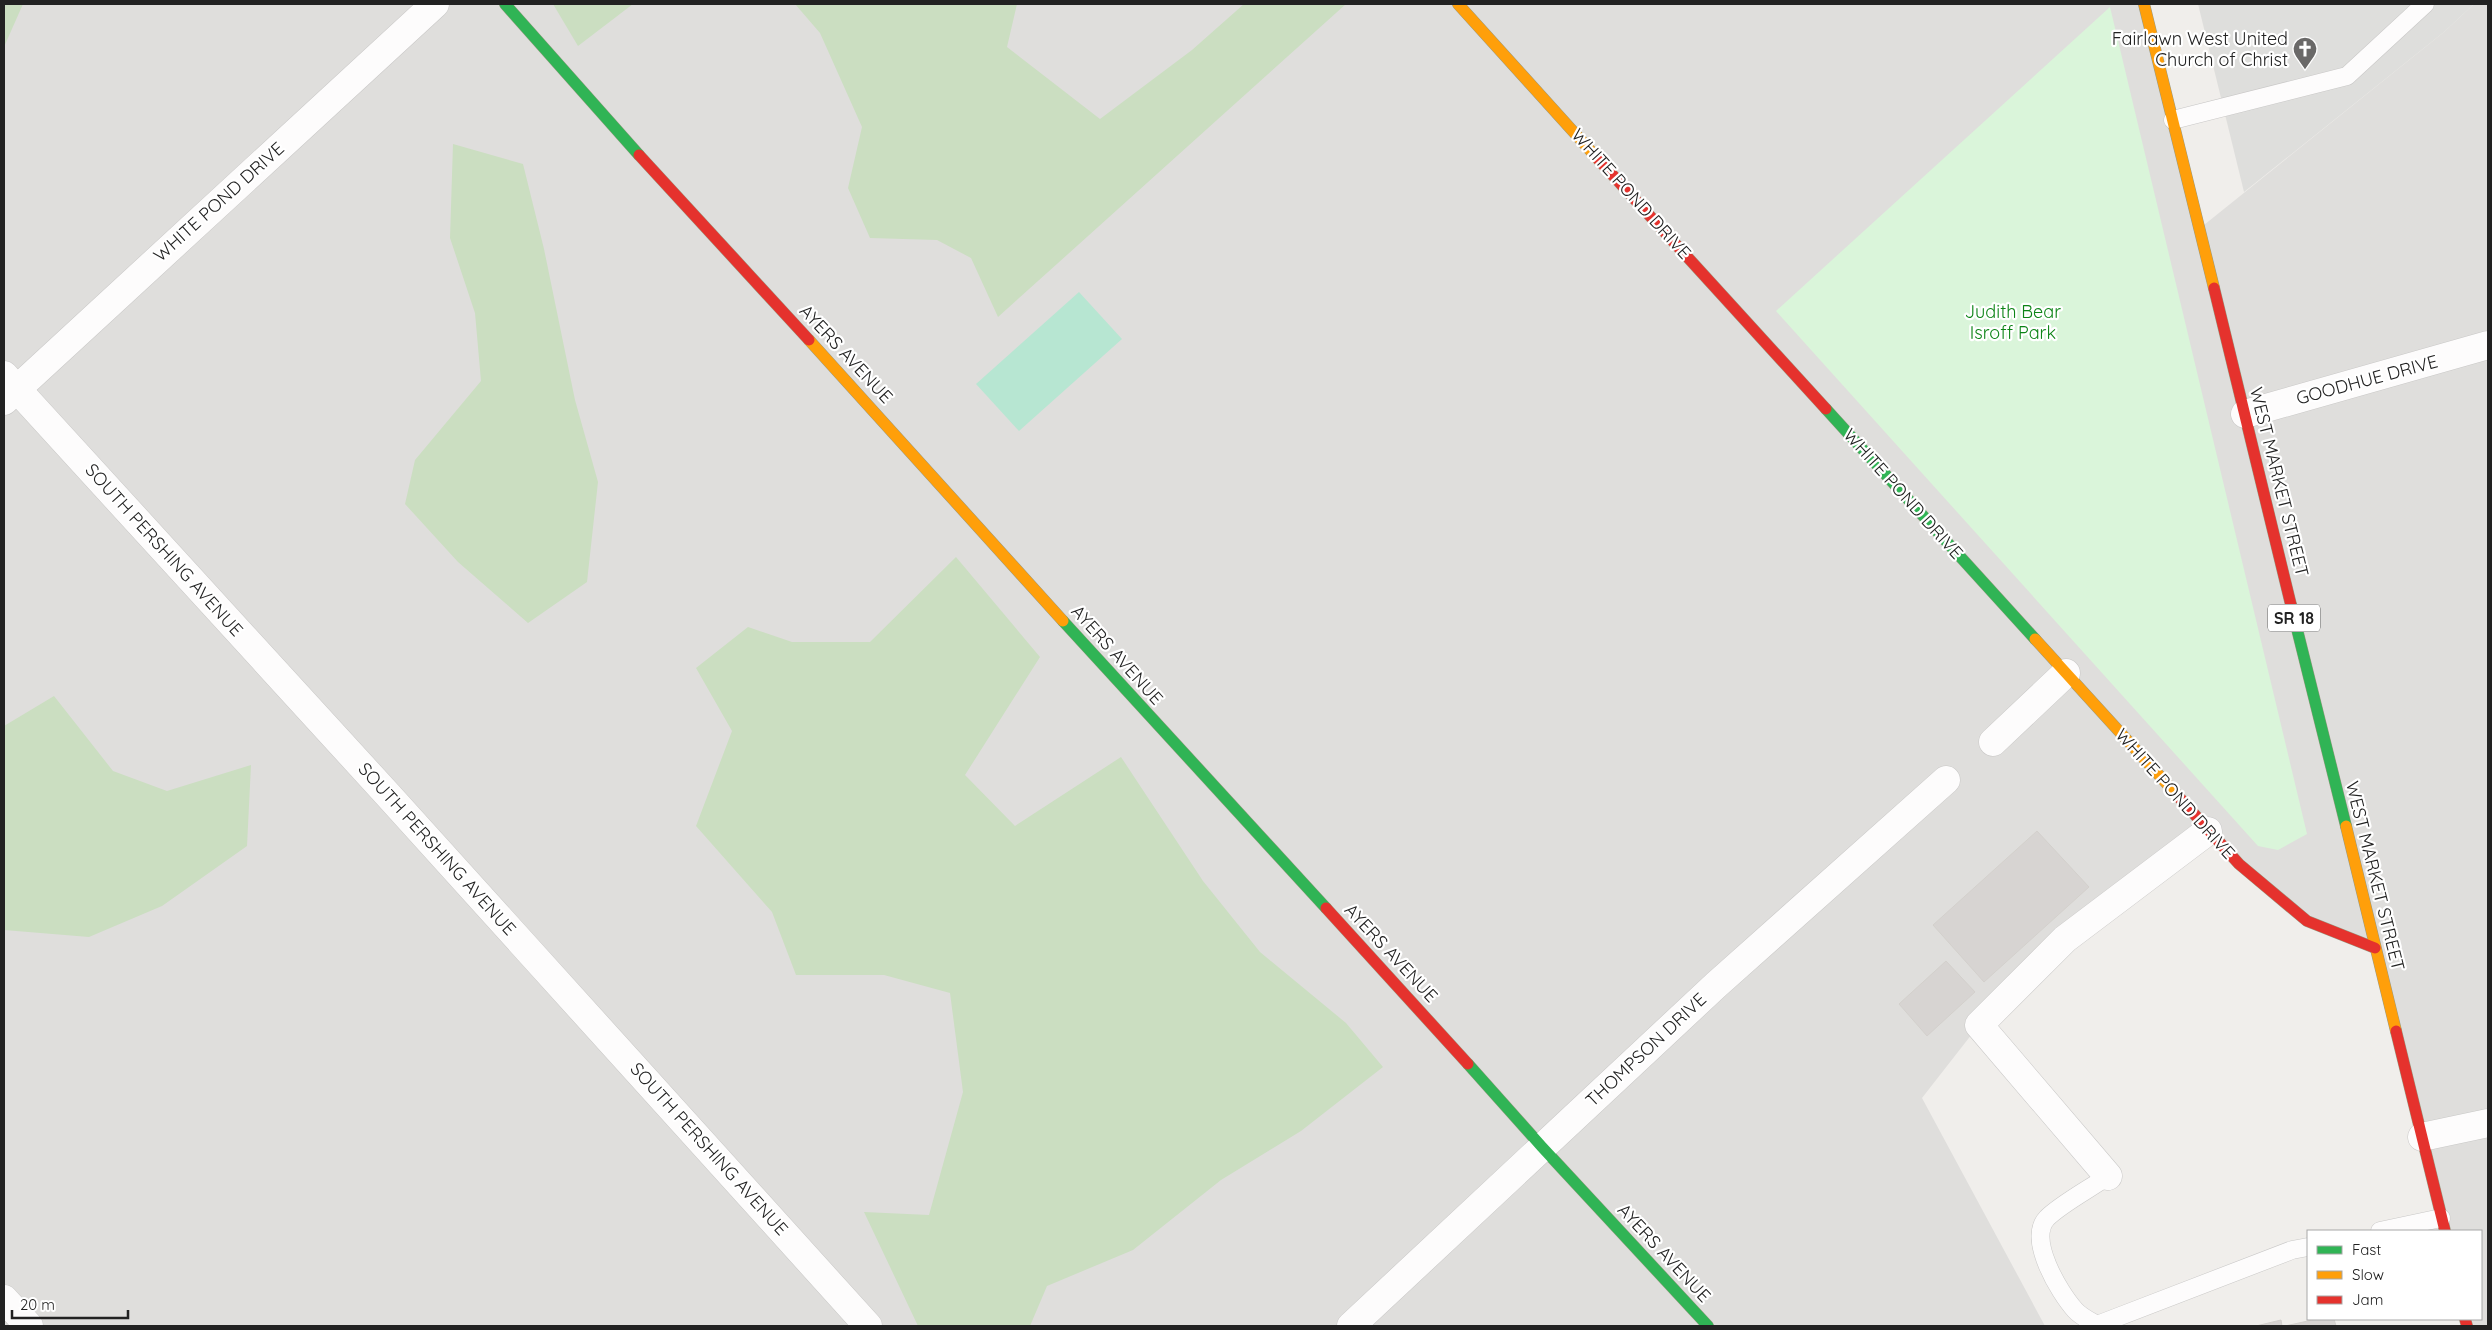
<svg xmlns="http://www.w3.org/2000/svg" width="2492" height="1330" font-family="Quicksand,sans-serif">
  <style>
    .residential { fill: #dfdedc }
    .religious { fill: #dededc }
    .forest { fill: #cbdec1 }
    .park { fill: #daf5da }
    .pitch { fill: #b7e6d2 }
    .building { fill: #d7d4d2; stroke: #d3d0cc }
    .lines { fill: none; stroke-linecap: round; stroke-linejoin: round }
    .lane-casing { stroke: #c9c8c7; stroke-width: 19 }
    .street-casing { stroke: #c9c8c7; stroke-width: 29 }
    .fast-casing { stroke: #999a82; stroke-width: 12 }
    .slow-casing { stroke: #999a82; stroke-width: 12 }
    .jam-casing { stroke: #999a82; stroke-width: 12 }
    .lane { stroke: #fdfcfc; stroke-width: 18 }
    .street { stroke: #fdfcfc; stroke-width: 28 }
    .fast { stroke: #30b455; stroke-width: 11 }
    .slow { stroke: #ff9f0a; stroke-width: 11 }
    .jam { stroke: #e5322d; stroke-width: 11 }
    .labels { text-anchor: middle; stroke-width: 4.5; stroke-linejoin: round; paint-order: stroke }
    .shield { fill: #fff; stroke: #646464; stroke-width: 1 }
    .shield-label { font-size: 16px; font-weight: bold; fill: #222 }
    .poi-label { font-size: 18px; fill: #222; stroke: #fff; text-anchor: end }
    .street-label { font-size: 18px; fill: #222; stroke: #fff }
    .park-label { font-size: 18px; fill: #0c8416; stroke: #fff }
  </style>
  <rect width="100%" height="100%" fill="#f0eeeb"/>
  <path class="residential" d="M4 4H2144L2199 229 2444 32 2474 4H2488V1326H2467L2465 1319H2481V1231H2445L2375 949 2307 921 2208 831 1979 1025 1922 1098 2045 1326H4Z"/>
  <path class="religious" d="M2198 4H2474L2444 32 2244 192Z"/>
  <g class="forest">
    <path d="M4 4H23L4 47Z"/>
    <path d="M553 4H633L578 46Z"/>
    <path d="M795 4H1017L1007 47 1100 119 1192 50 1244 4H1346L998 317 971 258 937 240 870 238 848 188 862 127 820 33Z"/>
    <path d="M453 144 523 164 544 249 575 400 598 482 587 582 528 623 458 562 405 504 415 460 481 381 475 313 450 238Z"/>
    <path d="M956 557 1040 657 965 775 1015 826 1121 757 1203 881 1260 952 1346 1023 1383 1067 1301 1131 1221 1180 1133 1250 1047 1286 1030 1326H918L864 1212 929 1215 963 1092 950 993 884 975H796L772 912 696 826 732 731 696 668 748 627 792 642H870Z"/>
    <path d="M54 696 113 771 167 791 251 765 247 846 162 906 89 937 4 930V726Z"/>
  </g>
  <path class="park" d="M2110 7 2307 834 2278 850 2258 846 1776 311Z"/>
  <path class="pitch" d="M1079 292 1122 339 1019 431 976 384Z"/>
  <g class="building">
    <path d="M2037 831 2089 887 1984 982 1933 925Z"/>
    <path d="M1946 961 1975 992 1927 1036 1899 1004Z"/>
    <path d="M2317 1319H2334L2336 1326H2285Z"/>
    <path d="M2281 1320 2282 1326H2256Z"/>
  </g>
  <g class="lines">
    <defs>
      <g id="lane">
        <path d="M2173 120 2347 76 2425 4"/>
        <path d="M2108 1176C2091 1188 2061 1204 2047 1218 2027 1239 2059 1292 2075 1310 2080 1316 2090 1321 2097 1325L2292 1250 2308 1247"/>
        <path d="M2380 1231 2441 1218"/>
      </g>
      <g id="street">
        <path d="M4 375 388 795 868 1326"/>
        <path d="M4 401 435 4"/>
        <path d="M2245 414 2488 345"/>
        <path d="M1993 742 2066 673"/>
        <path d="M2422 1137 2488 1123"/>
        <path d="M2108 1176 1979 1025 2065 939 2208 831"/>
        <path d="M4 1299 29 1326"/>
        <path d="M1351 1326 1716 985 1946 780"/>
      </g>
      <g id="fast">
        <path d="M505 4 639 155"/>
        <path d="M1826 409 2035 639"/>
        <path d="M2291 605 2346 826"/>
        <path d="M1063 621 1326 908"/>
        <path d="M1468 1064 1542 1147 1708 1326"/>
      </g>
      <g id="slow">
        <path d="M1458 4 1598 159"/>
        <path d="M2144 4 2214 288"/>
        <path d="M809 340 1063 621"/>
        <path d="M2035 639 2178 796"/>
        <path d="M2346 826 2396 1031"/>
      </g>
      <g id="jam">
        <path d="M639 155 809 340"/>
        <path d="M1598 159 1826 409"/>
        <path d="M2214 288 2291 605"/>
        <path d="M2178 796 2239 864 2307 921 2375 948"/>
        <path d="M1326 908 1468 1064"/>
        <path d="M2396 1031 2445 1231"/>
        <path d="M2465 1319 2467 1326"/>
      </g>
    </defs>
    <use href="#lane" class="lane-casing"/>
    <use href="#street" class="street-casing"/>
    <use href="#fast" class="fast-casing"/>
    <use href="#slow" class="slow-casing"/>
    <use href="#jam" class="jam-casing"/>
    <use href="#lane" class="lane"/>
    <use href="#street" class="street"/>
    <use href="#fast" class="fast"/>
    <use href="#slow" class="slow"/>
    <use href="#jam" class="jam"/>
  </g>
  <defs>
    <symbol id="church-pin" viewBox="-11 -11 22 30"><path d="M0 17L-7.5 6A9.5 9.5 0 1 1 7.5 6Z" fill="#6a6968" stroke="#fff"/><path d="M-1.2-6h2.4v3.5h3.3v2.4h-3.3V6h-2.4V-.1h-3.3v-2.4h3.3Z" fill="#fff"/></symbol>
  </defs>
  <g fill-rule="evenodd">
    <use href="#church-pin" x="2291" y="35" width="28" height="38"/>
  </g>
  <g class="labels">
    <rect class="shield" x="2268" y="604.5" width="52" height="27" rx="4"/>
    <g class="shield-label">
      <text x="2294" y="624">SR 18</text>
    </g>
    <g class="poi-label">
      <text x="2288" y="45">Fairlawn West United<tspan x="2288" dy="21">Church of Christ</tspan></text>
    </g>
    <g class="street-label">
      <text transform="translate(1631 194) rotate(48)" y="6">WHITE POND DRIVE</text>
      <text transform="translate(219 202) rotate(-42)" y="6">WHITE POND DRIVE</text>
      <text transform="translate(846 354) rotate(47)" y="6">AYERS AVENUE</text>
      <text transform="translate(2367 380) rotate(-15)" y="6">GOODHUE DRIVE</text>
      <text transform="translate(2279 482) rotate(76)" y="6">WEST MARKET STREET</text>
      <text transform="translate(1903 494) rotate(48)" y="6">WHITE POND DRIVE</text>
      <text transform="translate(164 550) rotate(48)" y="6">SOUTH PERSHING AVENUE</text>
      <text transform="translate(1117 655) rotate(48)" y="6">AYERS AVENUE</text>
      <text transform="translate(2175 794) rotate(48)" y="6">WHITE POND DRIVE</text>
      <text transform="translate(437 849) rotate(48)" y="6">SOUTH PERSHING AVENUE</text>
      <text transform="translate(2375 876) rotate(76)" y="6">WEST MARKET STREET</text>
      <text transform="translate(1391 953) rotate(47)" y="6">AYERS AVENUE</text>
      <text transform="translate(1646 1050) rotate(-43)" y="6">THOMPSON DRIVE</text>
      <text transform="translate(709 1149) rotate(48)" y="6">SOUTH PERSHING AVENUE</text>
      <text transform="translate(1664 1253) rotate(47)" y="6">AYERS AVENUE</text>
    </g>
    <g class="park-label">
      <text x="2013" y="318">Judith Bear<tspan x="2013" dy="21">Isroff Park</tspan></text>
    </g>
  </g>
  <rect width="2492" height="1330" fill="none" stroke="#222222" stroke-width="10"/>
  <rect x="2307" y="1230" width="175" height="90" fill="#ffffff" stroke="#a7a7a7"/>
  <rect x="2317" y="1246" width="25" height="8" fill="#30b455" stroke="#a7a7a7"/>
  <text x="2352" y="1255" font-size="15" fill="#222222">Fast</text>
  <rect x="2317" y="1271" width="25" height="8" fill="#ff9f0a" stroke="#a7a7a7"/>
  <text x="2352" y="1280" font-size="15" fill="#222222">Slow</text>
  <rect x="2317" y="1296" width="25" height="8" fill="#e5322d" stroke="#a7a7a7"/>
  <text x="2352" y="1305" font-size="15" fill="#222222">Jam</text>
  <path d="M12 1310v8h116v-8" fill="none" stroke="#222222" stroke-width="2.5"/>
  <text x="20" y="1310" font-size="15" fill="#222222" stroke="#ffffff" stroke-width="4" paint-order="stroke">20 m</text>
</svg>
